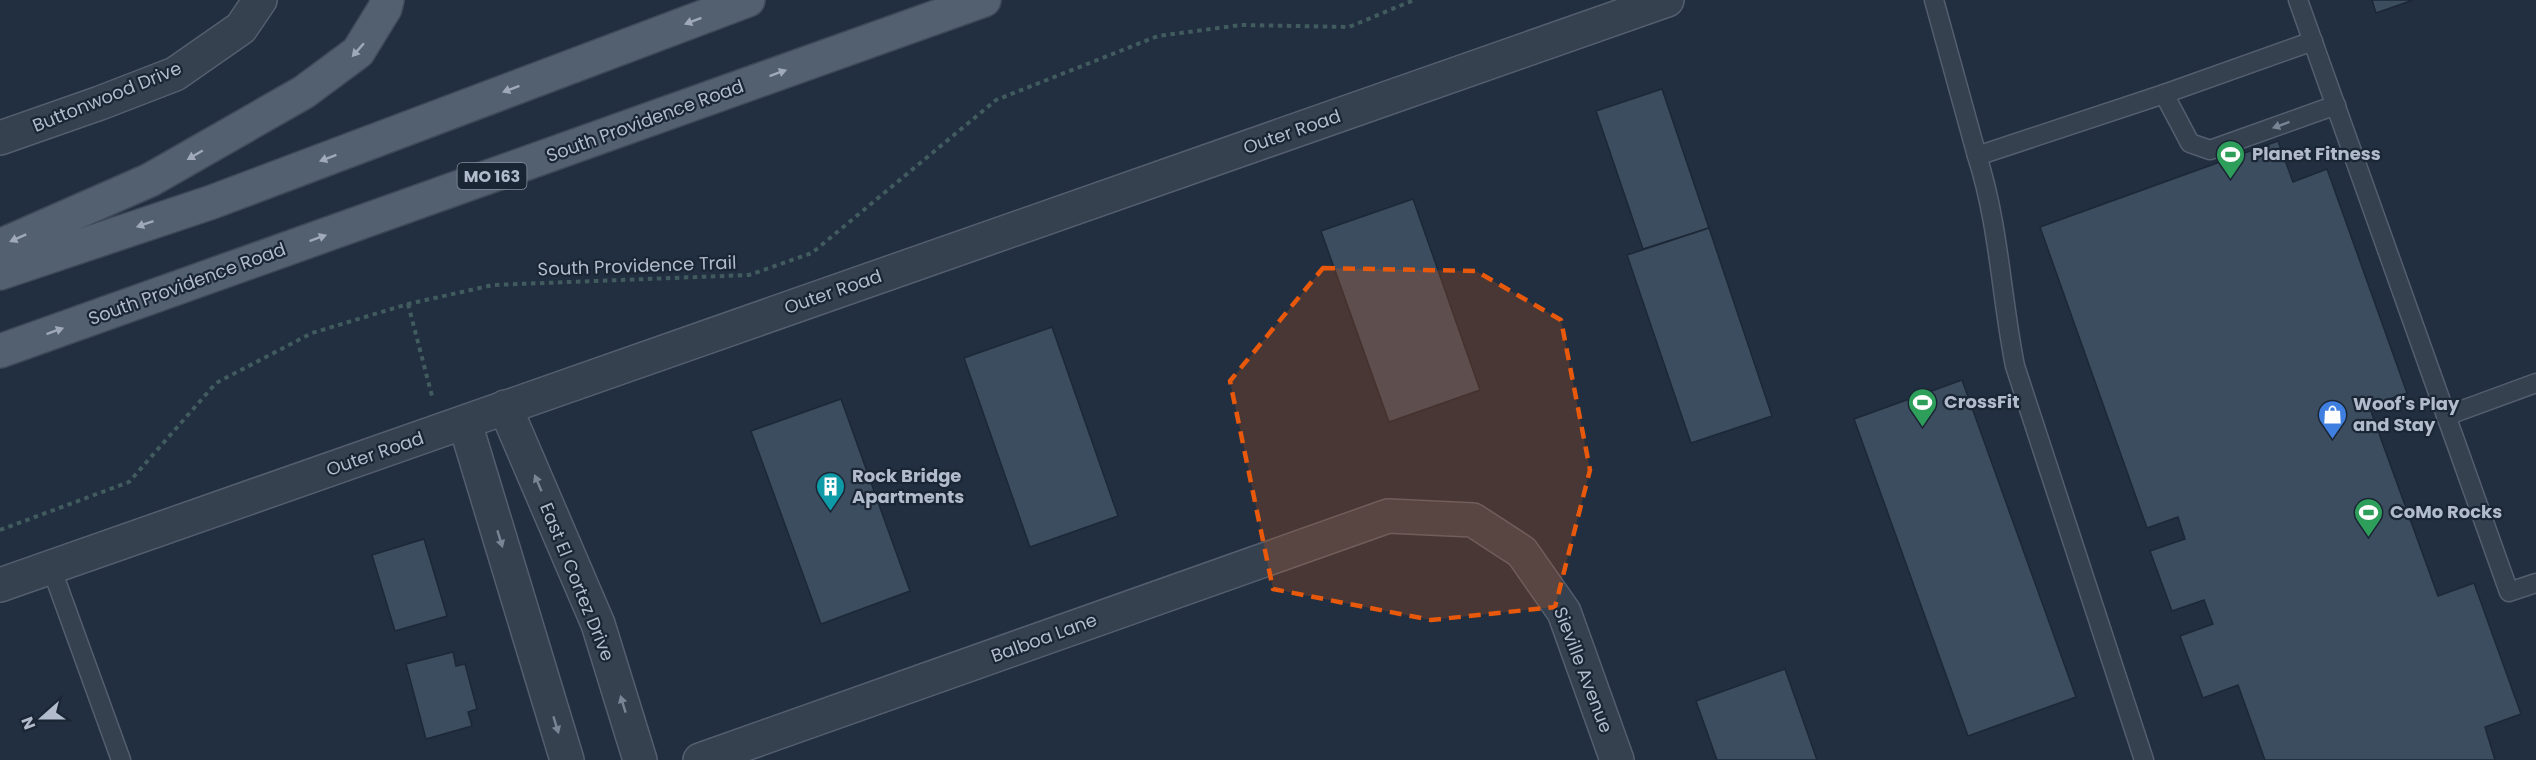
<svg xmlns="http://www.w3.org/2000/svg" width="2536" height="760" font-family="Poppins,sans-serif">
  <style>
    .building { fill: #3d4d60; stroke: #1d2837; stroke-width: 1.5 }
    .lines { fill: none; stroke-linecap: round; stroke-linejoin: round }
    .service-casing { stroke: #545e6e; stroke-width: 21 }
    .minor-casing { stroke: #545e6e; stroke-width: 36 }
    .primary-casing { stroke: #3f4a59; stroke-width: 36 }
    .path { stroke: #415b5e; stroke-width: 4; stroke-dasharray: 4.5 4.5; stroke-linecap: butt }
    .service { stroke: #364150; stroke-width: 18 }
    .minor { stroke: #364150; stroke-width: 33 }
    .primary { stroke: #536070; stroke-width: 33 }
    .oneway { fill: #9fa9b9 }
    .oneway2 { fill: #7a8494 }
    .marked { fill: #e8590c; fill-opacity: 0.2; stroke: #e8590c; stroke-width: 4.5; stroke-dasharray: 12 8; stroke-linejoin: round }
    .labels { text-anchor: middle; stroke-width: 4.5; stroke-linejoin: round; paint-order: stroke }
    .shield { fill: #1b2635; stroke: #858e9e; stroke-width: 1.5 }
    .shield-label { font-size: 16px; font-weight: bold; fill: #b2bbcb }
    .street-label { font-size: 18px; fill: #b2bbcb; stroke: #1b2635 }
    .poi-label { font-size: 18px; font-weight: bold; fill: #b2bbcb; stroke: #1b2635; text-anchor: start }
  </style>
  <rect width="100%" height="100%" fill="#212f40"/>
  <g class="building">
    <path d="M2372 0H2413L2376 13Z"/>
    <path d="M1662 89 1709 228 1643 249 1596 111Z"/>
    <path d="M2278 141 2293 182 2327 169 2407 393 2369 406 2438 596 2474 583 2521 714 2485 727 2495 760H2265L2238 685 2203 698 2180 636 2213 624 2204 600 2172 611 2150 551 2185 539 2178 517 2147 528 2040 227Z"/>
    <path d="M1413 199 1480 390 1389 422 1321 231Z"/>
    <path d="M1709 228 1772 416 1691 443 1627 255Z"/>
    <path d="M1052 327 1118 516 1030 547 964 358Z"/>
    <path d="M1962 380 2076 697 1968 736 1854 419Z"/>
    <path d="M841 399 910 591 821 624 751 431Z"/>
    <path d="M424 539 447 616 395 631 372 555Z"/>
    <path d="M453 652 456 666 465 664 477 709 468 712 472 726 426 739 406 664Z"/>
    <path d="M1785 669 1817 760H1717L1696 701Z"/>
  </g>
  <g class="lines">
    <defs>
      <g id="service">
        <path d="M1934 0 1977 156 2164 94 2313 41"/>
        <path d="M2298 0 2509 592 2536 583"/>
        <path d="M2164 94 2190 143 2210 150 2336 105"/>
        <path d="M1977 156C1999 224 2001 296 2015 366L2144 760"/>
        <path d="M2446 416 2536 383"/>
        <path d="M51 567 121 760"/>
      </g>
      <g id="minor">
        <path d="M0 138 100 103 175 74 241 28 260 0"/>
        <path d="M505 407 598 624 640 760"/>
        <path d="M465 423 567 760"/>
        <path d="M0 585 1667 0"/>
        <path d="M700 760 1388 516 1473 520 1522 552 1564 612 1617 760"/>
      </g>
      <g id="primary">
        <path d="M0 246 150 180 304 92 358 52 385 8 387 0"/>
        <path d="M0 273 212 202 748 0"/>
        <path d="M0 351 984 0"/>
      </g>
    </defs>
    <use href="#service" class="service-casing"/>
    <use href="#minor" class="minor-casing"/>
    <use href="#primary" class="primary-casing"/>
    <g class="path">
      <path d="M408 304 432 396"/>
      <path d="M0 530 129 482 216 383 312 333 408 304 493 285 749 275 812 253 996 100 1158 36 1241 25 1349 27 1414 0"/>
    </g>
    <use href="#service" class="service"/>
    <use href="#minor" class="minor"/>
    <use href="#primary" class="primary"/>
  </g>
  <defs><path id="oneway-solid" d="M-6-.8H1V-3.2L6.5 0L1 3.2V.8H-6Z" transform="scale(1.5)"/></defs>
  <g class="oneway">
    <use href="#oneway-solid" transform="translate(693 21) rotate(159)"/>
    <use href="#oneway-solid" transform="translate(358 50) rotate(131)"/>
    <use href="#oneway-solid" transform="translate(778 73) rotate(-20)"/>
    <use href="#oneway-solid" transform="translate(511 89) rotate(159)"/>
    <use href="#oneway-solid" transform="translate(195 155) rotate(150)"/>
    <use href="#oneway-solid" transform="translate(328 158) rotate(159)"/>
    <use href="#oneway-solid" transform="translate(145 224) rotate(161)"/>
    <use href="#oneway-solid" transform="translate(18 238) rotate(156)"/>
    <use href="#oneway-solid" transform="translate(318 238) rotate(-20)"/>
    <use href="#oneway-solid" transform="translate(55 331) rotate(-20)"/>
  </g>
  <g class="oneway2">
    <use href="#oneway-solid" transform="translate(2281 125) rotate(160)"/>
    <use href="#oneway-solid" transform="translate(538 483) rotate(-113)"/>
    <use href="#oneway-solid" transform="translate(500 539) rotate(73)"/>
    <use href="#oneway-solid" transform="translate(623 704) rotate(-107)"/>
    <use href="#oneway-solid" transform="translate(556 725) rotate(73)"/>
  </g>
  <path class="marked" d="M1323 268 1476 271 1561 320 1590 470 1555 607 1431 620 1273 589 1230 381Z"/>
  <defs>
    <symbol id="stadium-pin" viewBox="-11 -11 22 30"><path d="M0 17L-7.5 6A9.5 9.5 0 1 1 7.5 6Z" fill="#2e9e5b" stroke="#1b2635"/><path d="M0-5a6.5 5 0 1 0 0 10a6.5 5 0 1 0 0-10ZM-3.5-1.8h7v3.6h-7Z" fill="#fff"/></symbol>
    <symbol id="shop-pin" viewBox="-11 -11 22 30"><path d="M0 17L-7.5 6A9.5 9.5 0 1 1 7.5 6Z" fill="#3f7fe0" stroke="#1b2635"/><path d="M-5-2.5h2.3a2.7 3.5 0 0 1 5.4 0H5L5.5 6h-11ZM-1.5-2.5h3a1.5 2.3 0 0 0-3 0Z" fill="#fff"/></symbol>
    <symbol id="building-pin" viewBox="-11 -11 22 30"><path d="M0 17L-7.5 6A9.5 9.5 0 1 1 7.5 6Z" fill="#0f9aa8" stroke="#1b2635"/><path d="M-4-6H4V6H1V3H-1V6H-4ZM-2.5-4.3h1.7v1.8h-1.7ZM.8-4.3h1.7v1.8H.8ZM-2.5-1h1.7V.8h-1.7ZM.8-1h1.7V.8H.8Z" fill="#fff"/></symbol>
  </defs>
  <g fill-rule="evenodd">
    <use href="#stadium-pin" x="2214" y="138" width="33" height="45"/>
    <use href="#stadium-pin" x="1906" y="386" width="33" height="45"/>
    <use href="#shop-pin" x="2316" y="398" width="33" height="45"/>
    <use href="#building-pin" x="814" y="470" width="33" height="45"/>
    <use href="#stadium-pin" x="2352" y="496" width="33" height="45"/>
  </g>
  <g class="labels">
    <rect class="shield" x="457.5" y="163" width="69" height="26" rx="4.5"/>
    <g class="shield-label">
      <text x="492" y="182">MO 163</text>
    </g>
    <g class="street-label">
      <text transform="translate(107 97) rotate(-22)" y="6">Buttonwood Drive</text>
      <text transform="translate(645 121) rotate(-20)" y="6">South Providence Road</text>
      <text transform="translate(1292 132) rotate(-19)" y="6">Outer Road</text>
      <text transform="translate(637 266) rotate(-2)" y="6">South Providence Trail</text>
      <text transform="translate(187 284) rotate(-20)" y="6">South Providence Road</text>
      <text transform="translate(833 292) rotate(-19)" y="6">Outer Road</text>
      <text transform="translate(375 454) rotate(-19)" y="6">Outer Road</text>
      <text transform="translate(577 582) rotate(68)" y="6">East El Cortez Drive</text>
      <text transform="translate(1044 638) rotate(-20)" y="6">Balboa Lane</text>
      <text transform="translate(1583 670) rotate(69)" y="6">Sieville Avenue</text>
    </g>
    <g class="poi-label">
      <text x="2252" y="160">Planet Fitness</text>
      <text x="1944" y="408">CrossFit</text>
      <text x="2353" y="410">Woof's Play<tspan x="2353" dy="21">and Stay</tspan></text>
      <text x="852" y="482">Rock Bridge<tspan x="852" dy="21">Apartments</tspan></text>
      <text x="2390" y="518">CoMo Rocks</text>
    </g>
  </g>
  <g transform="translate(42 718) rotate(249)" stroke="#1b2635" stroke-width="4.5" paint-order="stroke">
  <path d="M0-4.5L10 22L0 15L-10 22Z" fill="#b2bbcb"/>
  <text y="-9" font-size="16" font-weight="bold" text-anchor="middle" fill="#b2bbcb">N</text>
  </g>
</svg>
